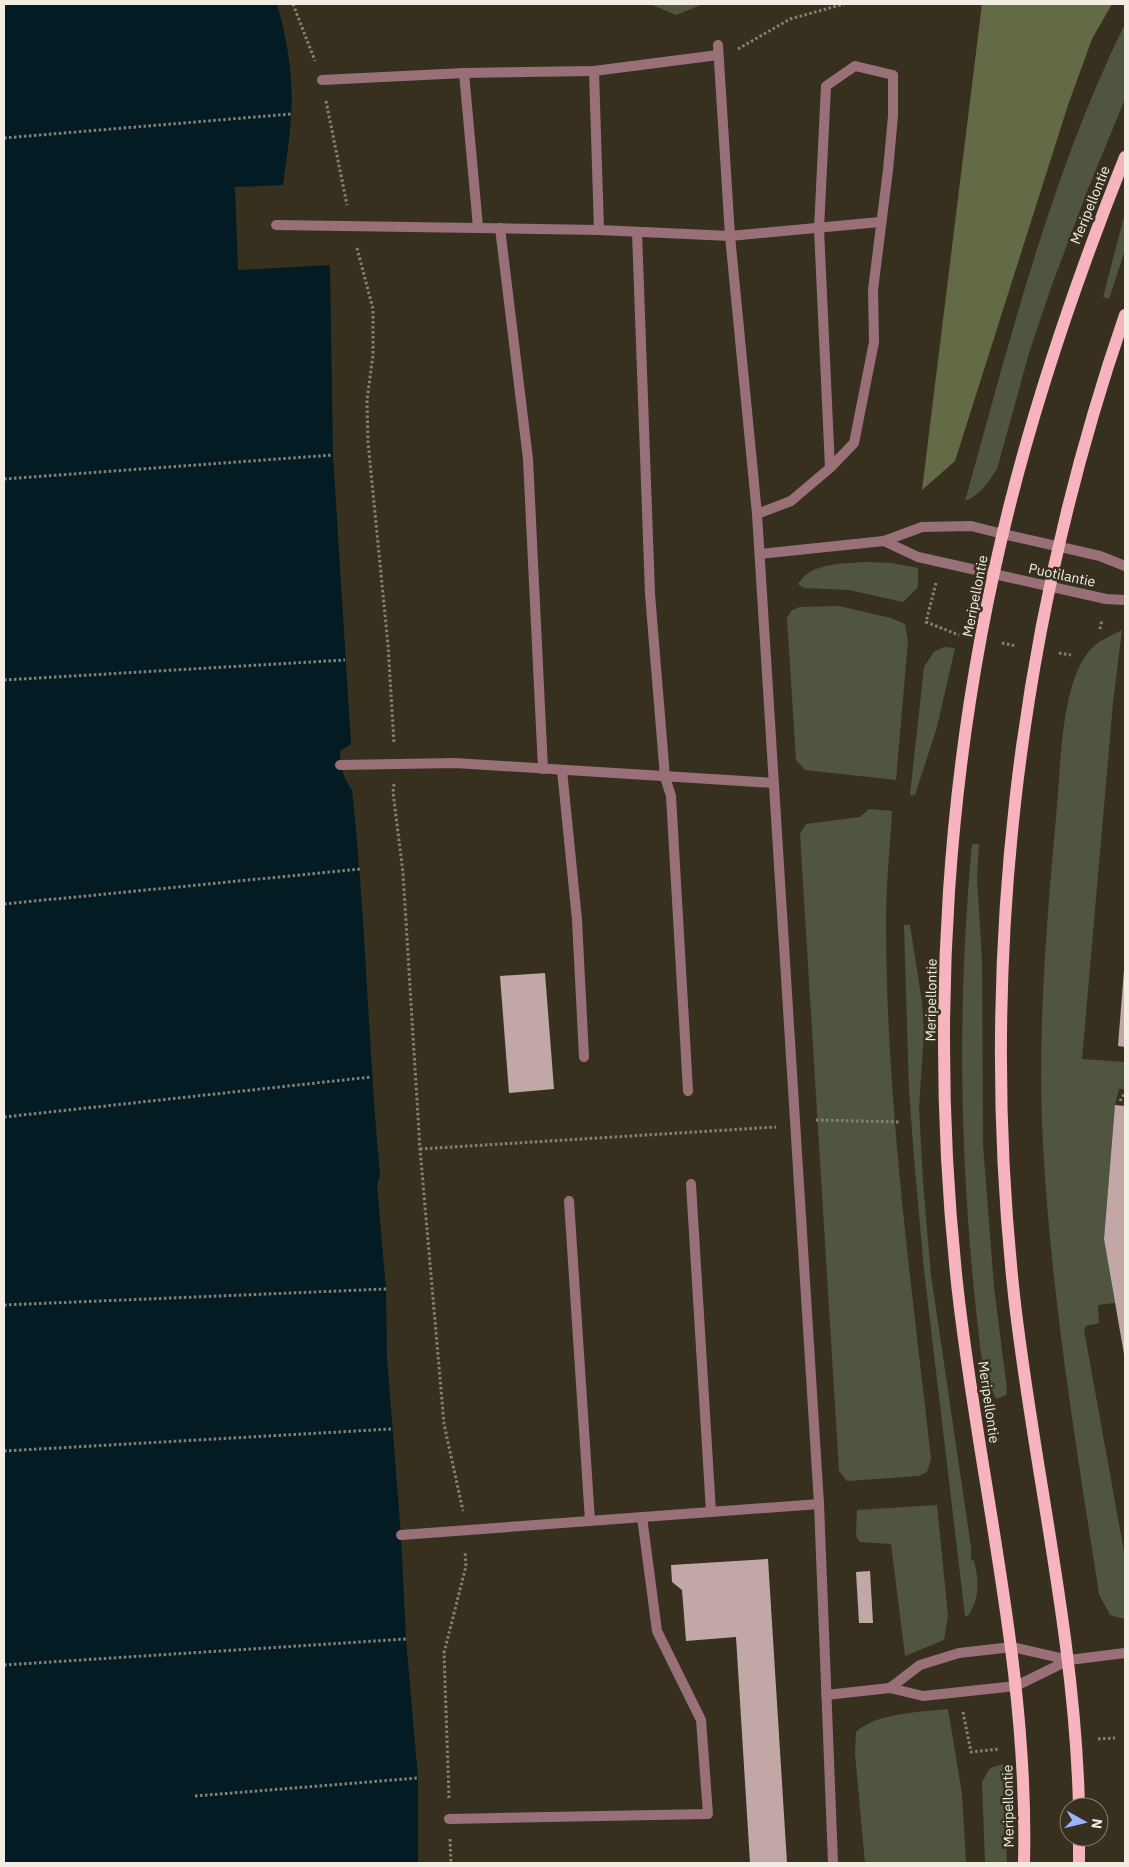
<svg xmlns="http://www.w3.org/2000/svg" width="1129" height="1867" font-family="'IBM Plex Sans',sans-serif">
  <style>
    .green { fill: #505540 }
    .forest { fill: #636b46 }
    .water { fill: #031b22 }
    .building { fill: #c1a8a7 }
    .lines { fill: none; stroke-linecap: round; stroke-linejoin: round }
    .path { stroke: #878173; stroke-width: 3; stroke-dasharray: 2.5 2.5; stroke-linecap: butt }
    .service { stroke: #997077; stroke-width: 10 }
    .minor { stroke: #997077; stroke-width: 10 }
    .tertiary { stroke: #997077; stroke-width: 10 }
    .primary { stroke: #f7b4bf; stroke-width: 12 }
    .labels { text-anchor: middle; stroke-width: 5; stroke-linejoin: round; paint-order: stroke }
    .street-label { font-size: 14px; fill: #f2ede2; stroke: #37301f }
  </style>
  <rect width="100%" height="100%" fill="#37301f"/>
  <g class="green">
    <path d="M650 4H703L676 15Z"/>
    <path d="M1125 24V99L1088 189 1053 282 1029 353 997 469C988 483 981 494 965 501 1010 340 1051 174 1125 24Z"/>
    <path d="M1125 213V250L1109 299 1103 297Z"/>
    <path d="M866 562 892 563 918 568V587L903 602 849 590 804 588 798 584C811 562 843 564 866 562Z"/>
    <path d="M839 606 891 618 905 624 908 641 896 780 805 770 796 760 787 618 792 610 800 607Z"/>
    <path d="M1122 630 1113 703 1082 1059 1125 1062V1089H1119L1115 1105 1104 1239 1115 1303 1098 1305 1099 1323 1086 1326 1084 1330 1125 1557V1619L1110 1615 1099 1594C1076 1445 1051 1295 1043 1144 1037 1032 1047 918 1057 806 1061 762 1061 680 1092 648 1099 640 1113 635 1122 630Z"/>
    <path d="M944 647 955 648 937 727 915 795H910L924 667 934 652Z"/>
    <path d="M869 809 892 811C890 847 886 884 886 921 886 1101 911 1280 931 1459L927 1472 919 1476 847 1481 839 1471 800 834 806 824 860 817Z"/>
    <path d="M972 844H979L977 877 982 961 983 1145 994 1287 1007 1390 1006 1395 996 1399 986 1377 981 1354C960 1181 956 1018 972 844Z"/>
    <path d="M904 925H910L922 1002 924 1032 919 1108 923 1182 931 1275 971 1547V1560L974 1561C979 1581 980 1598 968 1616H965L924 1270 914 1158 909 1090Z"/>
    <path d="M937 1505 948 1616 944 1640 905 1656 891 1544 860 1542 856 1536 857 1510Z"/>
    <path d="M948 1709 962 1794 966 1863H865L855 1753 856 1732C875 1713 922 1712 948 1709Z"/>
    <path d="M1003 1764 1007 1863H985L982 1782 990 1768Z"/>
  </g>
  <path class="forest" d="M982 4H1112L1092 39 1068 105 955 461 922 490Z"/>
  <path class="water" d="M4 4H277C287 38 294 79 291 115 290 138 286 162 283 185L235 187 238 270 330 265 333 455 351 744 340 751C340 766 343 778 352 790 366 918 368 1047 380 1175L377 1185 386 1289 387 1358 401 1535 406 1639 418 1778V1863H4Z"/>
  <g class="building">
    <path d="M1124 970H1125V1047L1118 1046Z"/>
    <path d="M545 973 554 1089 509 1093 500 976Z"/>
    <path d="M1115 1105 1125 1106 1124 1354 1104 1239Z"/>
    <path d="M768 1559 787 1863H750L736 1637 686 1641 682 1590 672 1582 671 1565Z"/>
    <path d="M870 1571 873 1623H859L856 1572Z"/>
  </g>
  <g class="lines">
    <g class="path">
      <path d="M293 4 315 61"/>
      <path d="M738 49 790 19 844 4"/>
      <path d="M326 101 347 205"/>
      <path d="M4 138 291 114"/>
      <path d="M357 248 373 309V355L367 400 368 442 388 645 394 743"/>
      <path d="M4 479 333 455"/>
      <path d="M936 583 926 622 959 635"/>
      <path d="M1100 629 1102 620"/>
      <path d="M1002 643 1016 646"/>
      <path d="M1059 653 1071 655"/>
      <path d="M4 680 345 660"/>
      <path d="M394 784 393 792 403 873 420 1149 444 1424 463 1511"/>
      <path d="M4 904 361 869"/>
      <path d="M1120 1101 1125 1092"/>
      <path d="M4 1117 371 1077"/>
      <path d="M816 1120 900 1122"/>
      <path d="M420 1149 776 1127"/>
      <path d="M4 1305 386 1289"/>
      <path d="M4 1451 391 1429"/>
      <path d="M4 1665 406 1639"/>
      <path d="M963 1712 971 1752 1000 1749"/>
      <path d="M1098 1739 1115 1738"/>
      <path d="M195 1796 418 1778"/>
      <path d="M449 1798 444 1653 466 1566 465 1552"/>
      <path d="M450 1839 451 1863"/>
    </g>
    <g class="service">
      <path d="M718 45 730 236 757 514 819 1504 833 1863"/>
      <path d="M594 71 599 230"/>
      <path d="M464 73 478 227"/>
      <path d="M322 80 464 73 594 71 718 55"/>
      <path d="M276 225 599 230 730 236 880 222"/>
      <path d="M500 228 528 459 543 769"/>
      <path d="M637 232 650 594 665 777 671 796 688 1091"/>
      <path d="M757 514 791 501 830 468 854 443 874 342 873 290 888 170 893 116V75L855 66 826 86 819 229 830 468"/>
      <path d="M340 765 455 763 774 783"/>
      <path d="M562 770 577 920 584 1057"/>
      <path d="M691 1184 711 1512"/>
      <path d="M569 1201 590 1521"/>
      <path d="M401 1535 819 1504"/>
      <path d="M449 1819 708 1814 701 1720 657 1631 642 1517"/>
    </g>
    <g class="minor">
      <path d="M884 541 918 557 994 574"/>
      <path d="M760 554 884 541 922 527 971 526 1003 534"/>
      <path d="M890 1688 920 1665 959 1653 1012 1647 1069 1660 1125 1653"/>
      <path d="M826 1695 890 1688 923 1696 1016 1686 1069 1660"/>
    </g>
    <g class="tertiary">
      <path d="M1003 534 1100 556 1125 566"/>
      <path d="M994 574 1106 599 1125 600"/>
    </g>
    <g class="primary">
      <path d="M1079 1807C1075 1634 1033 1466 1014 1295 978 965 1017 628 1125 315"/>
      <path d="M1024 1863C1029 1667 978 1477 957 1283 929 1024 946 757 1010 504 1040 385 1080 270 1125 157"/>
      <path d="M1079 1863V1837"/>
    </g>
  </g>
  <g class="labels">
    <g class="street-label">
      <text transform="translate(1090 205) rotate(-68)" y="5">Meripellontie</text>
      <text transform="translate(1062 575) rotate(12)" y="5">Puotilantie</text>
      <text transform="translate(975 596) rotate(-79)" y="5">Meripellontie</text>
      <text transform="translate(931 1000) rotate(-89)" y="5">Meripellontie</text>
      <text transform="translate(989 1402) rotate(82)" y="5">Meripellontie</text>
      <text transform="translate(1008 1806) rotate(-91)" y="5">Meripellontie</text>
    </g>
  </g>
  <rect width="1129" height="1867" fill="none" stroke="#f2ede2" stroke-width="10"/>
  <g transform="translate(1084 1822) rotate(98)"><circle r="24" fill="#37301f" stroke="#827c6d"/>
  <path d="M0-4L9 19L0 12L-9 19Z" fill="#9bb5fd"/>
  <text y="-8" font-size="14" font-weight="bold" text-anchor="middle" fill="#f2ede2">N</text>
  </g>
</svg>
